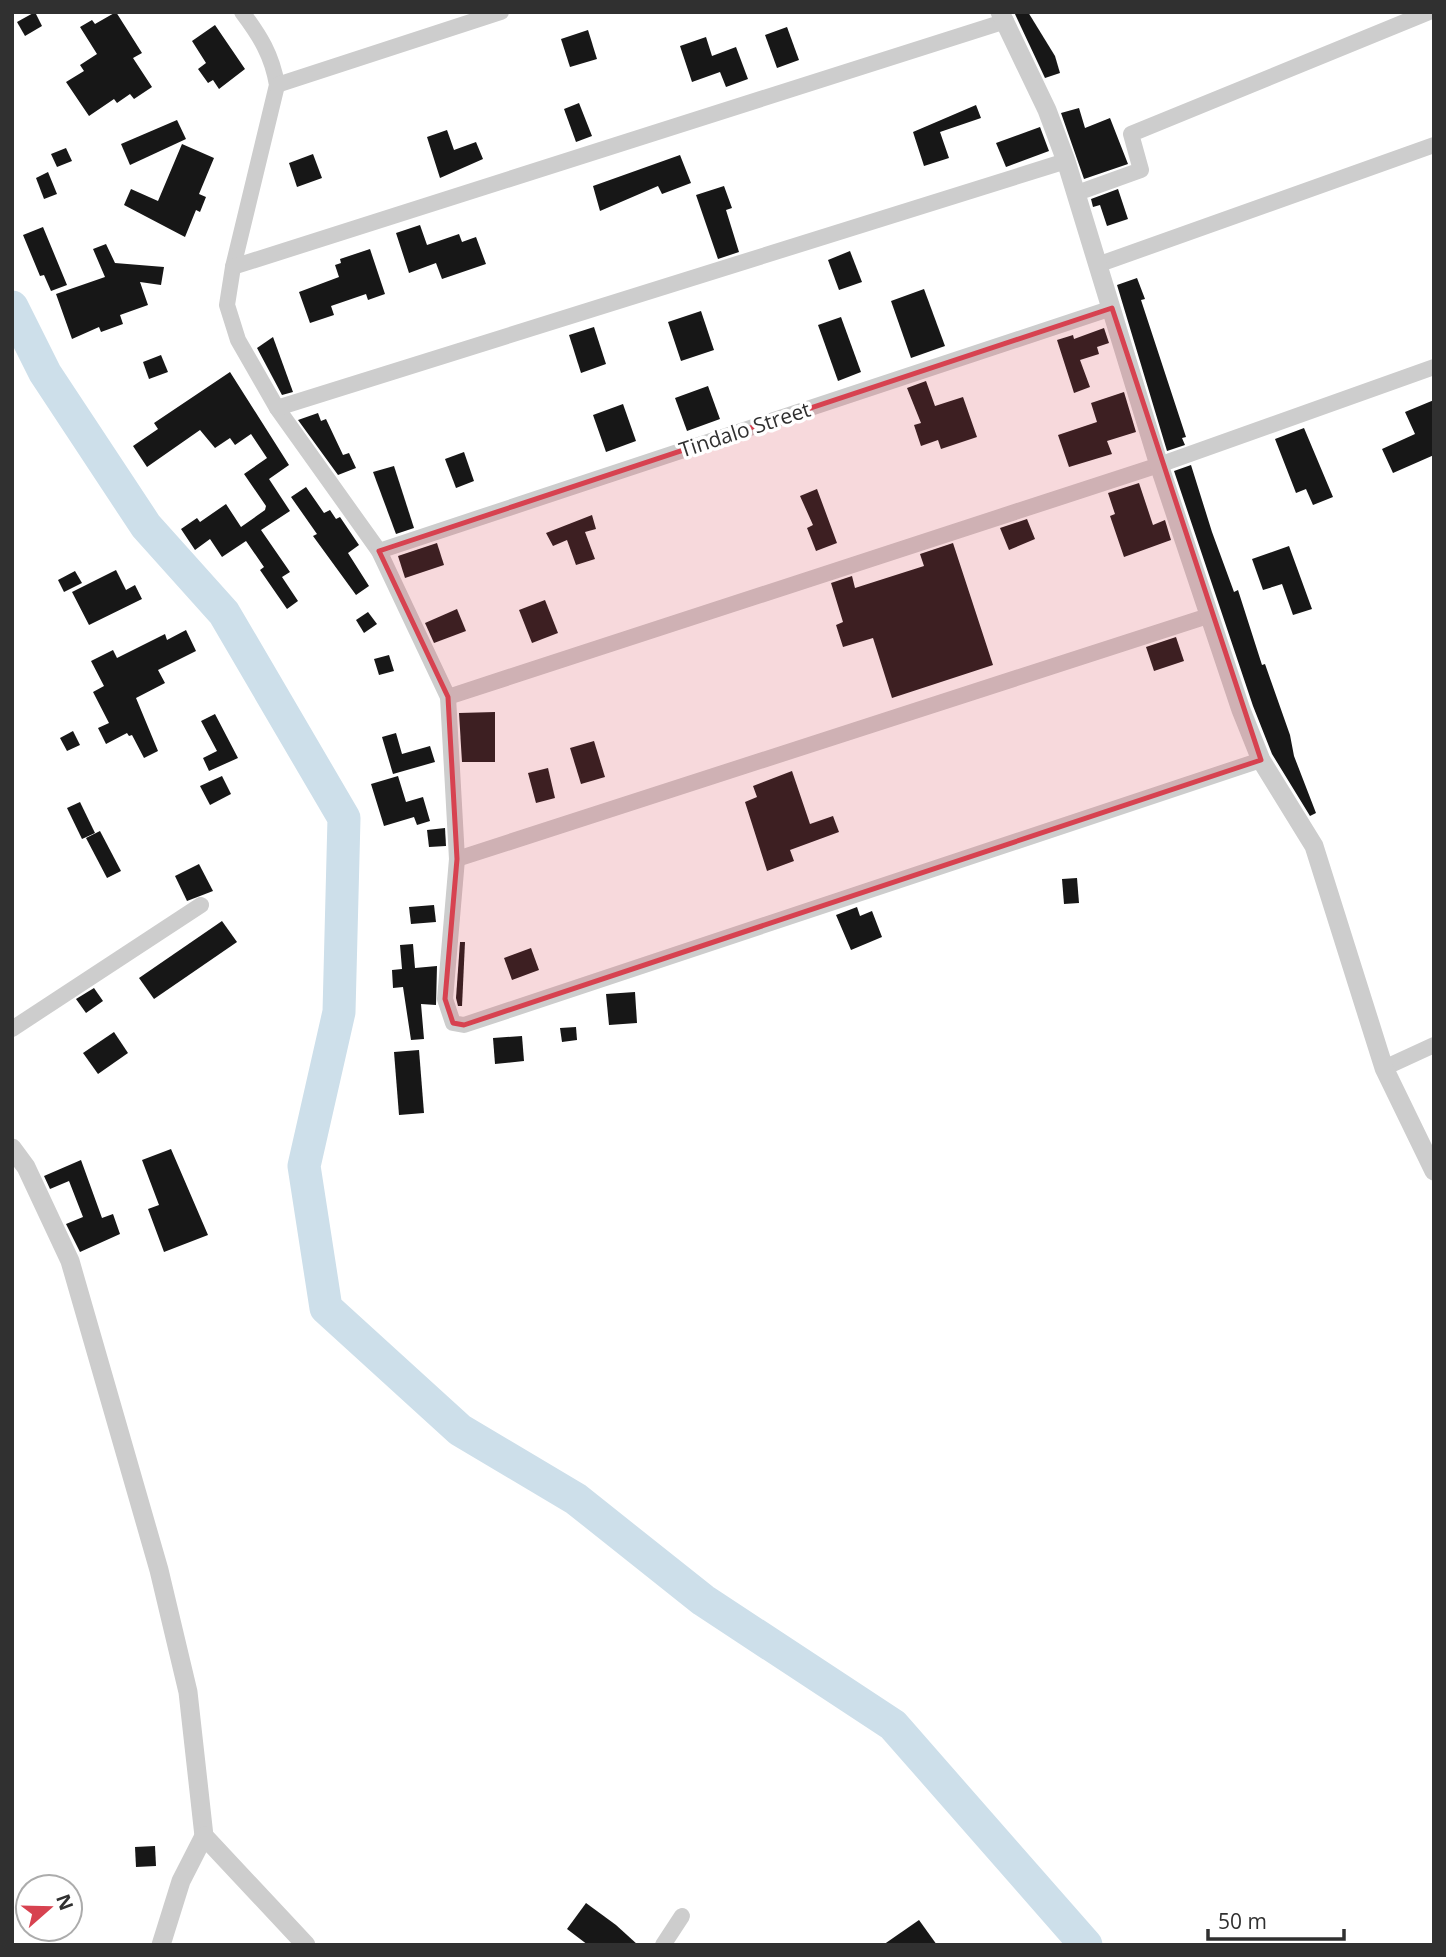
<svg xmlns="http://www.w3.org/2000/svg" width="1446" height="1957" font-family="'Open Sans',sans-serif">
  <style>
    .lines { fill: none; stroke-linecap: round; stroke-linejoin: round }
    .river { stroke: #cddfea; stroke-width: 33 }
    .building { fill: #171717 }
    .minor { stroke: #cdcdcd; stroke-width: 16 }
    .tertiary { stroke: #cdcdcd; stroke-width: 19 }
    .marked { fill: #d74250; fill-opacity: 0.2; stroke: #d74250; stroke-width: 5; stroke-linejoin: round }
    .labels { text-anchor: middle; stroke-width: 7; stroke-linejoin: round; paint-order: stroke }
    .street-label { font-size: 21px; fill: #303030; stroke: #fff }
  </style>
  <rect width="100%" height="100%" fill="#fff"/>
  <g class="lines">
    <path class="river" d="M12 307 45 373 146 526 224 613 344 818 339 1012 304 1166 326 1308 460 1430 576 1499 703 1600 893 1725 1086 1945"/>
  </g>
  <g class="building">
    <path d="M35 12 42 26 25 36 17 22Z"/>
    <path d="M116 12 142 53 133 58 152 87 134 99 130 94 117 103 114 99 89 116 66 82 84 71 80 65 97 54 80 27 92 20 95 24Z"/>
    <path d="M1014 12H1028L1055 56 1060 73 1045 78Z"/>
    <path d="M215 25 245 69 219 89 213 80 208 83 198 69 206 63 192 41Z"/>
    <path d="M787 27 799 60 777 68 765 35Z"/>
    <path d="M588 30 597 59 570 67 561 39Z"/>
    <path d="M706 37 712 56 736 47 748 79 726 87 720 72 692 82 680 46Z"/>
    <path d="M579 103 592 136 576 142 564 109Z"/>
    <path d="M976 105 981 118 940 132 949 158 924 166 913 132Z"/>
    <path d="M1079 108 1085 128 1110 118 1128 164 1084 179 1061 113Z"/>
    <path d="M177 120 186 139 130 165 121 144Z"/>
    <path d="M1040 127 1049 151 1006 167 996 143Z"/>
    <path d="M447 130 454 150 476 142 483 159 440 178 427 137Z"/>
    <path d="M182 144 214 158 199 194 206 197 200 212 196 210 185 237 124 205 131 189 158 201Z"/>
    <path d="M66 148 72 161 57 167 51 154Z"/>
    <path d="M313 154 322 178 297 187 289 163Z"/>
    <path d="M680 155 691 183 662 194 658 186 600 211 593 186Z"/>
    <path d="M48 172 57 194 44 199 36 178Z"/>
    <path d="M724 186 732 208 726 210 739 252 718 259 696 195Z"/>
    <path d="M1118 189 1128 219 1107 226 1100 205 1093 207 1091 199Z"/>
    <path d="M420 225 427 245 459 234 462 242 476 237 486 264 442 279 436 263 409 273 396 233Z"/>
    <path d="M43 227 67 285 51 291 44 275 40 276 23 235Z"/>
    <path d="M106 244 115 263 164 267 161 285 140 282 148 305 120 315 123 324 101 332 99 327 72 339 56 294 105 277 93 249Z"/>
    <path d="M370 249 385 294 368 300 366 294 331 306 334 315 310 323 299 292 339 277 335 265 341 263 340 259Z"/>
    <path d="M850 251 862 282 839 290 828 260Z"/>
    <path d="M1137 278 1145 299 1141 300 1186 437 1182 438 1185 445 1167 451 1117 285Z"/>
    <path d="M924 289 945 346 911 358 891 301Z"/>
    <path d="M701 311 714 350 681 361 668 322Z"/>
    <path d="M841 317 861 372 838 381 818 325Z"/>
    <path d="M594 327 606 364 581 373 569 335Z"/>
    <path d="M1104 328 1109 343 1097 347 1099 354 1080 360 1090 387 1074 393 1057 340 1073 335 1074 339Z"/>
    <path d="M273 337 293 392 282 395 257 348Z"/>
    <path d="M161 355 168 372 149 379 143 362Z"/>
    <path d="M230 372 289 465 269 479 290 511 261 530 290 572 282 577 298 601 287 609 260 570 264 567 246 541 222 557 210 539 195 550 181 529 197 518 200 522 226 504 241 527 265 510 266 506 244 474 267 458 251 434 235 445 230 438 215 448 200 430 147 467 133 446 158 429 154 423Z"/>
    <path d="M926 381 935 406 963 397 977 437 941 449 938 440 921 446 914 425 921 423 907 388Z"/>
    <path d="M708 386 720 419 687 431 675 398Z"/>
    <path d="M1124 392 1136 432 1107 441 1112 454 1069 467 1058 435 1097 422 1091 403Z"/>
    <path d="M1434 400V455L1393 473 1382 449 1415 434 1405 412Z"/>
    <path d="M623 404 636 441 606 452 593 415Z"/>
    <path d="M318 413 321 421 326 419 343 455 349 453 356 468 338 475 298 420Z"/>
    <path d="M1304 428 1333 497 1313 505 1306 489 1296 493 1275 439Z"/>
    <path d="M464 452 474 481 456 488 445 459Z"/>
    <path d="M1191 465 1212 532 1234 592 1238 590 1262 665 1265 664 1290 735 1294 756 1316 813 1310 816 1272 754 1253 706 1174 471Z"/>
    <path d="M394 466 414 528 396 534 373 472Z"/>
    <path d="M1139 483 1153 525 1165 520 1171 540 1124 557 1110 516 1115 514 1108 493Z"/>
    <path d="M306 487 324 513 330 510 336 519 340 517 359 545 348 553 369 586 356 595 313 536 317 534 291 497Z"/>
    <path d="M817 489 837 543 816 551 807 528 813 525 800 496Z"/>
    <path d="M592 515 596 529 585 532 595 559 576 565 567 540 553 546 546 533Z"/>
    <path d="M1027 519 1035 539 1009 550 1000 528Z"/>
    <path d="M437 543 444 565 405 578 398 556Z"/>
    <path d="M953 543 993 665 892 698 873 638 843 647 836 625 843 622 831 583 852 576 855 588 924 566 920 554Z"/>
    <path d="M1289 546 1312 609 1293 615 1282 584 1263 590 1252 559Z"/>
    <path d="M116 570 126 590 135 585 142 599 89 625 72 592Z"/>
    <path d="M75 571 82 583 64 592 58 580Z"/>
    <path d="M545 600 558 633 532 643 519 610Z"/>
    <path d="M457 609 466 631 434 643 425 623Z"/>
    <path d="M368 612 377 624 364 633 356 620Z"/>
    <path d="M186 630 196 651 158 670 165 683 136 698 158 751 144 758 132 735 129 736 127 733 106 744 98 728 109 723 93 692 104 686 91 661 113 650 117 658 165 634 167 640Z"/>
    <path d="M1176 637 1184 661 1154 671 1146 647Z"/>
    <path d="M389 655 394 671 379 675 374 659Z"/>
    <path d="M495 712V762H462L459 713Z"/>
    <path d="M215 714 238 758 209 771 203 758 217 751 201 721Z"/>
    <path d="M73 731 80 745 67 751 60 738Z"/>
    <path d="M396 733 402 754 430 746 435 762 393 774 382 737Z"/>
    <path d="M594 741 605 777 581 784 570 748Z"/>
    <path d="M548 768 555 798 536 803 528 773Z"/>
    <path d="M792 771 810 824 833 816 839 832 790 850 794 861 767 871 745 802 757 797 753 786Z"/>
    <path d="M222 776 231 794 210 805 200 786Z"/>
    <path d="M398 776 406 802 423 797 430 821 417 825 414 817 384 826 371 784Z"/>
    <path d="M80 802 95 833 82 839 67 808Z"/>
    <path d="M445 828 446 846 429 847 427 830Z"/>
    <path d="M100 831 121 871 107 878 86 838Z"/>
    <path d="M199 864 213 891 187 901 175 876Z"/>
    <path d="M1077 878 1079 903 1064 904 1062 879Z"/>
    <path d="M434 905 436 922 411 924 409 907Z"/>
    <path d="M857 907 860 916 872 911 882 937 851 950 836 915Z"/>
    <path d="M222 921 237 942 154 999 139 978Z"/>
    <path d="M460 942H465L462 1006H458L456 998Z"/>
    <path d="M413 944 415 968 437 966 436 1005 421 1004 424 1039 411 1040 403 987 393 988 392 970 402 969 400 945Z"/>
    <path d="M531 948 539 970 512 980 504 958Z"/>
    <path d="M94 988 103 1001 86 1013 76 999Z"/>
    <path d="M635 992 637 1023 609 1025 606 994Z"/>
    <path d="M576 1027 577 1040 562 1042 560 1028Z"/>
    <path d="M114 1032 128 1053 98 1074 83 1053Z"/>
    <path d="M522 1036 524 1061 495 1064 493 1038Z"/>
    <path d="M419 1050 424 1113 399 1115 394 1052Z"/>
    <path d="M171 1149 208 1235 164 1252 148 1209 159 1205 142 1160Z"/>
    <path d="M81 1160 102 1218 113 1214 120 1234 80 1252 66 1224 83 1217 69 1181 50 1189 44 1176Z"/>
    <path d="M155 1846 156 1866 136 1867 135 1847Z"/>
    <path d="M586 1903 616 1925 638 1945H588L567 1929Z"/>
    <path d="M919 1920 937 1945H883Z"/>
  </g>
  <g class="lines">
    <g class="minor">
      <path d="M242 12C260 36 272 55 277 85L233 267 227 305 238 340 277 408 379 551 448 697 457 859 445 999 453 1023 464 1025 1261 760"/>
      <path d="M277 85 501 12"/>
      <path d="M1077 193 1141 170 1131 134 1429 12"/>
      <path d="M1100 264 1434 145"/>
      <path d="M233 267 1006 21"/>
      <path d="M277 408 1066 161"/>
      <path d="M379 551 1112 308"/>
      <path d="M448 697 1159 465 1434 367"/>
      <path d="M457 859 1208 616"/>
      <path d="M12 1029 201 905"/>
      <path d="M1384 1068 1434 1045"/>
      <path d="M663 1945 682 1916"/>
    </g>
    <g class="tertiary">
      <path d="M1000 12 1047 110 1066 161 1159 465 1241 710 1261 760 1314 846 1384 1068 1434 1171"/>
      <path d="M12 1148 26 1167 70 1261 159 1570 188 1692 204 1836 306 1945"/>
      <path d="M161 1945 181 1881 204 1836"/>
    </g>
  </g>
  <path class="marked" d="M1112 308 1261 760 464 1025 453 1023 445 999 457 859 448 697 379 551Z"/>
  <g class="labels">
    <g class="street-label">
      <text transform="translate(745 430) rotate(-18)" y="7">Tindalo Street</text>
    </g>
  </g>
  <rect width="1446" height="1957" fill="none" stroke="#303030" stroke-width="28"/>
  <g transform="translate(49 1908) rotate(70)"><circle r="33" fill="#ffffff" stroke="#acacac" stroke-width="2"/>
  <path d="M0-5L12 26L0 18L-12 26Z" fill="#d74250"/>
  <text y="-10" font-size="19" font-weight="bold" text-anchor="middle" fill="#303030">N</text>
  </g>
  <path d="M1208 1929v10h136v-10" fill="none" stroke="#303030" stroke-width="3.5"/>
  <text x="1218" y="1929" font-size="21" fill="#303030" stroke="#ffffff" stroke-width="5" paint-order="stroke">50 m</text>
</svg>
